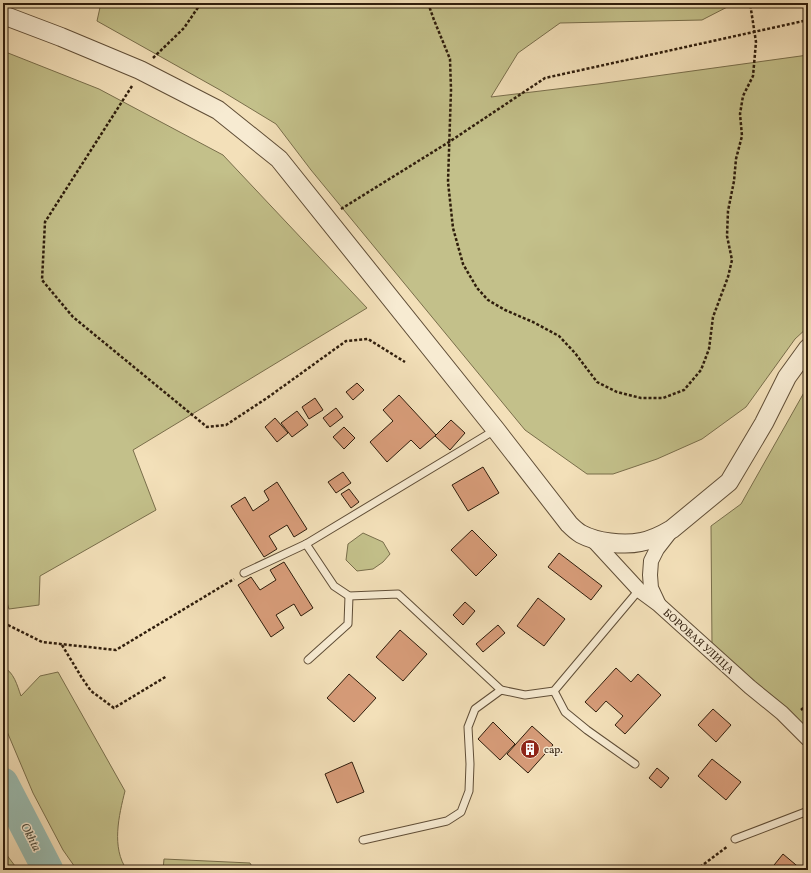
<svg xmlns="http://www.w3.org/2000/svg" width="811" height="873" font-family="Vollkorn,serif">
  <style>
    .green { fill: #c3c08a; stroke: #796e4b }
    .lines { fill: none; stroke-linecap: round; stroke-linejoin: round }
    .river { stroke: #9bbdb2; stroke-width: 31 }
    .building { fill: #d79c79; stroke: #2f1d0c }
    .service-casing { stroke: #604e37; stroke-width: 9 }
    .minor-casing { stroke: #604e37; stroke-width: 16 }
    .tertiary-casing { stroke: #604e37; stroke-width: 20 }
    .path { stroke: #2f1d0c; stroke-width: 2.5; stroke-dasharray: 3 2; stroke-linecap: butt }
    .service { stroke: #f7ebd2; stroke-width: 7 }
    .minor { stroke: #f7ebd2; stroke-width: 14 }
    .tertiary { stroke: #f7ebd2; stroke-width: 18 }
    .labels { text-anchor: middle; stroke-width: 3; stroke-linejoin: round; paint-order: stroke }
    .street-label { font-size: 11px; fill: #2f1d0c; stroke: #f7ebd2 }
    .poi-label { font-size: 11px; fill: #2f1d0c; stroke: #f7ebd2; text-anchor: start }
    .water-label { font-size: 12px; font-style: italic; fill: #4f4d3e; stroke: #f7ebd2 }
  </style>
  <rect width="100%" height="100%" fill="#f3e0b9"/>
  <filter id="stains"><feTurbulence type="fractalNoise" baseFrequency=".005" numOctaves="4"/><feColorMatrix values="0 0 0 0 .2 0 0 0 0 .09 0 0 0 0 .02 0 0 0 .5 -.17"/></filter>
  <radialGradient id="worn" r=".72"><stop offset=".6" stop-color="#630" stop-opacity="0"/><stop offset="1" stop-color="#630" stop-opacity=".3"/></radialGradient>
  <g class="green">
    <path d="M101 3H735L702 20 560 23 518 53 491 97 598 84 808 55V327L795 339 746 407 702 439 657 459 613 474H587L525 430 311 170 276 124 220 90 97 21Z"/>
    <path d="M3 51 99 89 223 155 367 308 133 450 156 510 40 576 39 605 9 609 3 590Z"/>
    <path d="M808 387V731L712 647 711 526 741 504 806 389Z"/>
    <path d="M363 533 383 542 390 554 383 562 373 569 357 571 346 560 348 544Z"/>
    <path d="M3 667C14 672 17 685 21 696L40 676 58 672 125 791C119 815 111 848 127 870H77L63 850 33 793 3 722Z"/>
    <path d="M3 850 18 870H3Z"/>
    <path d="M164 859 250 863 254 870H163Z"/>
  </g>
  <g class="lines">
    <path class="river" d="M3 783 48 870"/>
  </g>
  <g class="building">
    <path d="M357 383 364 390 353 400 346 392Z"/>
    <path d="M399 395 436 435 420 449 411 440 387 462 370 442 393 421 383 410Z"/>
    <path d="M315 398 323 410 309 419 302 407Z"/>
    <path d="M336 408 343 417 330 427 323 418Z"/>
    <path d="M297 411 308 425 292 437 281 423Z"/>
    <path d="M275 418 288 433 277 442 265 427Z"/>
    <path d="M451 420 465 433 450 450 435 436Z"/>
    <path d="M344 427 355 438 344 449 333 437Z"/>
    <path d="M483 467 499 493 468 511 452 485Z"/>
    <path d="M343 472 351 483 336 493 328 482Z"/>
    <path d="M277 482 307 529 294 537 287 525 269 536 277 549 264 557 231 506 245 497 253 511 269 500 264 491Z"/>
    <path d="M349 489 359 502 351 508 341 494Z"/>
    <path d="M472 530 497 555 476 576 451 550Z"/>
    <path d="M559 553 602 586 591 600 548 567Z"/>
    <path d="M284 562 313 608 301 616 294 604 276 615 284 628 271 637 238 585 251 577 260 590 276 580 270 570Z"/>
    <path d="M538 598 565 619 544 646 517 626Z"/>
    <path d="M465 602 475 611 463 625 453 615Z"/>
    <path d="M498 625 505 633 483 652 476 644Z"/>
    <path d="M400 630 427 654 403 681 376 657Z"/>
    <path d="M616 668 631 682 638 674 661 695 625 734 615 725 623 716 606 701 596 712 585 702Z"/>
    <path d="M349 674 376 698 354 722 327 698Z"/>
    <path d="M713 709 731 725 716 742 698 725Z"/>
    <path d="M493 722 515 744 500 760 478 739Z"/>
    <path d="M532 726 553 745 528 773 507 754Z"/>
    <path d="M712 759 741 782 726 800 698 776Z"/>
    <path d="M352 762 364 792 337 803 325 774Z"/>
    <path d="M657 768 669 778 661 788 649 778Z"/>
    <path d="M783 854 802 870H770Z"/>
    <path d="M499 866 500 870H467Z"/>
  </g>
  <g class="lines">
    <defs>
      <g id="service">
        <path d="M306 544 334 586 349 596 398 594 501 690 525 695 554 691 639 590"/>
        <path d="M244 573 306 544 495 430"/>
        <path d="M308 660 348 624 349 596"/>
        <path d="M554 691 565 712 587 730 635 764"/>
        <path d="M735 839 808 811"/>
        <path d="M363 840 447 821 461 812 469 791 470 764 468 727 475 709 501 690"/>
      </g>
      <g id="minor">
        <path d="M592 539 639 590 658 604 750 687 782 713 808 739"/>
        <path d="M658 603 651 588 650 575 651 561 657 549 671 531"/>
      </g>
      <path id="tertiary" d="M3 15 61 37 140 70 218 110 279 159 496 430 569 524C572 527 576 531 581 534 596 542 623 546 641 542 652 540 662 535 672 529L729 482 764 423 787 377 808 348"/>
    </defs>
    <use href="#service" class="service-casing"/>
    <use href="#minor" class="minor-casing"/>
    <use href="#tertiary" class="tertiary-casing"/>
    <g class="path">
      <path d="M428 3 434 20 450 59 451 90 448 182 453 228 463 264 477 288 488 300 505 310 533 322 559 336 575 353 597 382 617 392 641 398H663L684 390 701 370 709 349 713 317 728 277 732 260 727 236 728 211 734 181 736 159 742 136 740 114 743 96 753 76 756 42 750 3"/>
      <path d="M153 58 184 28 201 3"/>
      <path d="M132 86 45 222 42 280 73 317 207 427 226 425 267 398 346 341 368 339 405 362"/>
      <path d="M341 209 449 142 545 78 808 20"/>
      <path d="M3 624 8 625 42 642 116 650 234 579"/>
      <path d="M62 645 82 678 91 691 114 708 167 676"/>
      <path d="M801 710 808 704"/>
      <path d="M696 870 728 846"/>
    </g>
    <use href="#service" class="service"/>
    <use href="#minor" class="minor"/>
    <use href="#tertiary" class="tertiary"/>
  </g>
  <defs>
    <symbol id="building-disc" viewBox="-11 -11 22 22"><circle r="9.5" fill="#8f2418" stroke="#f7ebd2"/><path d="M-4-6H4V6H1V3H-1V6H-4ZM-2.5-4.3h1.7v1.8h-1.7ZM.8-4.3h1.7v1.8H.8ZM-2.5-1h1.7V.8h-1.7ZM.8-1h1.7V.8H.8Z" fill="#fff"/></symbol>
  </defs>
  <g fill-rule="evenodd">
    <use href="#building-disc" x="519" y="738" width="22" height="22"/>
  </g>
  <g class="labels">
    <g class="street-label">
      <text transform="translate(699 641) rotate(42)" y="4">БОРОВАЯ УЛИЦА</text>
    </g>
    <g class="poi-label">
      <text x="544" y="753">сар.</text>
    </g>
    <g class="water-label">
      <text transform="translate(31 837) rotate(63)" y="4">Okhta</text>
    </g>
  </g>
  <rect width="811" height="873" fill="none" stroke="#f3e0b9" stroke-width="16"/>
  <rect x="4" y="4" width="803" height="865" fill="none" stroke="#2f1d0c" stroke-width="2"/>
  <rect x="8" y="8" width="795" height="857" fill="none" stroke="#2f1d0c"/>
  <rect width="100%" height="100%" filter="url(#stains)"/>
  <rect width="100%" height="100%" fill="url(#worn)"/>
</svg>
